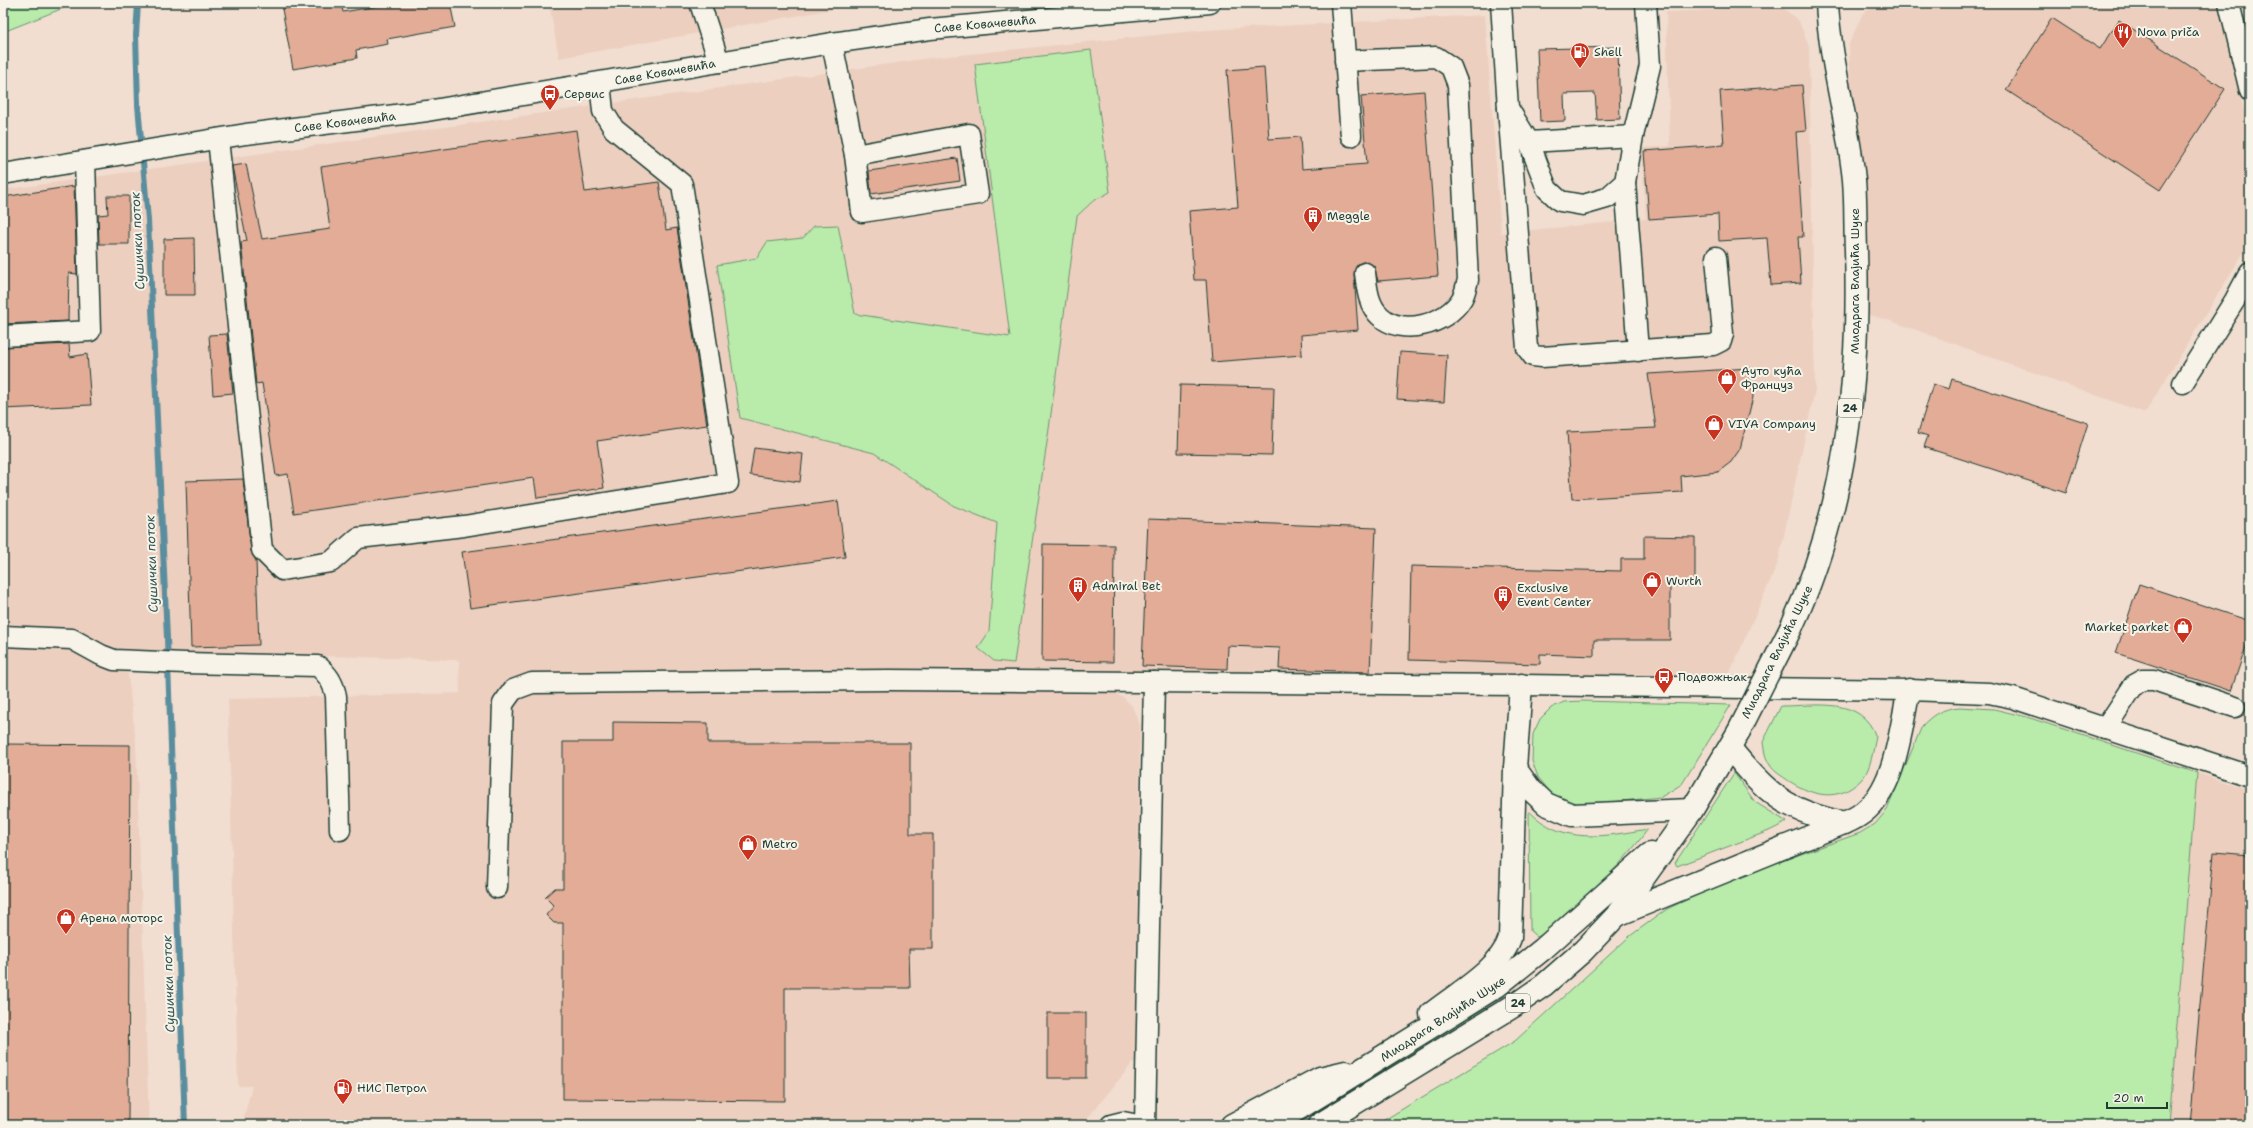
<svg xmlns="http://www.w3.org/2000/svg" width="2253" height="1128" font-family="'Shantell Sans',sans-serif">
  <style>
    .built { fill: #eccfbf }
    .green { fill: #b9ebab; stroke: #6c9470 }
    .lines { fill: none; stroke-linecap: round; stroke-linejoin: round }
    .stream { stroke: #5a8d9d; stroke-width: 6 }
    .building { fill: #e2ac97; stroke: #1f3d34 }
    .minor-casing { stroke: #1f3d34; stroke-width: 23 }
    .major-casing { stroke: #1f3d34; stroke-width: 25 }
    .minor { stroke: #f7f3e8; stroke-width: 20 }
    .major { stroke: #f7f3e8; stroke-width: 22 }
    .major-bridge-casing { stroke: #1f3d34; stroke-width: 25; stroke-linecap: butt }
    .major-bridge { stroke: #f7f3e8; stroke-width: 22 }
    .labels { text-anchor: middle; stroke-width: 4; stroke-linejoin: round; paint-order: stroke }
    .shield { fill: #f7f3e8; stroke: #60746a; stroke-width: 1 }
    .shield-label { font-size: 11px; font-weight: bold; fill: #1f3d34 }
    .street-label { font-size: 12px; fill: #1f3d34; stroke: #f7f3e8 }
    .poi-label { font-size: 12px; fill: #1f3d34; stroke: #f7f3e8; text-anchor: start }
    .water-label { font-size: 13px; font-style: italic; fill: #335857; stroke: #f7f3e8 }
  </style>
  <rect width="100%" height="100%" fill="#f1ded0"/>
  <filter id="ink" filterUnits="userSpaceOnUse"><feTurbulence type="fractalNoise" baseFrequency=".025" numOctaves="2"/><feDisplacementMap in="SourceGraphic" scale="8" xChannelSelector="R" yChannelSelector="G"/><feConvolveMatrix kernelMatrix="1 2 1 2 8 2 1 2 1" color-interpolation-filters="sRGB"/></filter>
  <g filter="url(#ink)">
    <g class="built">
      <path d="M549 3H868L559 58Z"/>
      <path d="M1881 3H2217L2250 135V242L2145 413 1891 321 1858 312 1849 44 1863 13Z"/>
      <path d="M1782 7 1799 21 1809 47 1815 390 1778 563 1725 684 986 670 1014 687 1112 692 1124 698 1132 706 1140 725 1135 1060 1082 1125H242L252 1086H238L228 699 460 693 459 660 127 650 126 659 136 743 149 1125H3V190L930 58 1205 30 1485 15 1501 233 1646 219 1641 148 1670 146 1666 12Z"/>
      <path d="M2197 773 2250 790V1125H2169Z"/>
    </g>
    <g class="green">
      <path d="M3 3H76L3 32Z"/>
      <path d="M1091 50 1110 192 1093 201 1077 216 1049 429 1014 663 994 661 978 648 989 632 997 523 954 506 874 453 740 418 717 265 757 258 767 242 803 238 814 226 838 225 855 314 1010 337 975 64Z"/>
      <path d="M1564 702 1583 701 1731 705 1682 784 1661 797 1582 805 1564 800 1550 792 1538 777 1532 761 1533 734 1540 719 1551 708Z"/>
      <path d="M1781 706C1817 706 1862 696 1876 737 1873 750 1871 770 1861 780 1838 803 1813 796 1789 781 1782 776 1774 772 1770 765 1765 758 1764 750 1763 742Z"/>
      <path d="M1959 707 1994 709 2027 717 2197 773 2169 1125H1376L1515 1041 1630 936 1667 909 1731 879 1860 833 1875 824 1887 810 1922 726C1933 714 1942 709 1959 707Z"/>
      <path d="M1734 773 1755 802 1787 822 1769 831 1677 866 1675 863Z"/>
      <path d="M1529 811C1563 846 1605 836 1648 829 1624 862 1597 888 1566 915 1558 922 1548 933 1537 937L1530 931Z"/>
      <path d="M1484 1005 1486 1009 1296 1125H1288Z"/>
    </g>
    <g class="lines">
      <path class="stream" d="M138 3 136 35 138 105 148 220 167 638 185 1125"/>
    </g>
    <g class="building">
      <path d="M317 3H341L343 12 396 3H450L455 27 387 39 388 44 356 50 357 58 293 69 282 9Z"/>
      <path d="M2052 18 2100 49 2119 20 2225 89 2160 190 2006 90Z"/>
      <path d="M1618 47 1620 119 1597 120 1595 93 1564 94 1565 121 1540 122 1537 49Z"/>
      <path d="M1264 67 1269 139 1300 137 1302 169 1367 164 1361 96 1424 91 1438 276 1378 281 1374 266 1363 262 1358 264 1354 274 1358 330 1301 335 1302 355 1212 362 1206 280H1194L1189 211 1238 207 1227 70Z"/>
      <path d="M1802 85 1806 131 1796 132 1803 237H1798L1801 283 1771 285 1767 238 1719 241 1718 214 1649 219 1644 151 1724 145 1720 91Z"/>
      <path d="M576 130 585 192 659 182 666 230 677 228 707 425 597 441 604 488 537 498 534 478 294 513 288 474 276 476 262 383 256 384 241 242 247 241 232 166 246 164 262 239 330 229 321 167Z"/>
      <path d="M957 158 960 181 871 194 869 171Z"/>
      <path d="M74 186 77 274 69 273 68 321 3 324V197Z"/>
      <path d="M107 196H129V244H99L98 215 108 214Z"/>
      <path d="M194 238 195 295H164V239Z"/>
      <path d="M227 334 233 393 213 395 209 335Z"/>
      <path d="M69 344 70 357 87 354 91 405 3 409V347Z"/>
      <path d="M1400 352 1447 355 1444 402 1397 399Z"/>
      <path d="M1751 368 1753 397 1740 449 1731 462 1718 472 1681 476 1682 492 1572 499 1567 432 1656 428 1648 374Z"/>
      <path d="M1952 379 2088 423 2066 493 1924 447 1928 436 1918 433 1933 384 1949 389Z"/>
      <path d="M1180 385 1274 387 1272 455 1178 453Z"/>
      <path d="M754 448 803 454 800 482 750 475Z"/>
      <path d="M243 479 251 551 256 561 259 645 191 647 186 481Z"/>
      <path d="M838 501 845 557 470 608 462 552Z"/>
      <path d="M1148 519 1376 528 1370 672 1279 669 1280 648 1228 646 1227 669 1142 666Z"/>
      <path d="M1644 536 1695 537V586H1670V640H1594V656L1540 654V664L1409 660 1411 566 1621 571V559H1644Z"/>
      <path d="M1043 544 1114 545 1113 662 1042 661Z"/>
      <path d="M2139 584 2250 621V635L2231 691 2116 653Z"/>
      <path d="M613 722 708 723V743H910V834H933V949H909L910 988H785V1101L563 1099V923H554L546 915 554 906 545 897 555 888H563V742H613Z"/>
      <path d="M3 744 130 745 128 1125H3Z"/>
      <path d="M2214 852 2250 855V1125H2189Z"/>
      <rect x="1048" y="1013" width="38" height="65"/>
    </g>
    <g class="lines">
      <defs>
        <g id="minor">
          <path d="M700 3 719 62"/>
          <path d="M1341 3 1351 136"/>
          <path d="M1501 3 1508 108 1529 142 1633 136 1650 66 1646 3"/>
          <path d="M2229 3 2250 91"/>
          <path d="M832 43 855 155"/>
          <path d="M1345 61 1436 57 1451 67 1458 85 1468 280C1466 286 1465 295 1461 300 1446 324 1402 337 1380 316 1368 305 1367 288 1365 273"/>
          <path d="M1508 108 1527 348 1533 356 1542 357 1713 345 1721 341 1723 334 1716 257"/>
          <path d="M969 134 978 194 862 212 855 155Z"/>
          <path d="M218 139 262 550 282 570 331 562 358 538 464 526 728 483 682 184 614 129 603 111 600 83"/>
          <path d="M1529 142 1547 189 1560 201 1583 205 1607 198 1625 182 1633 136"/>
          <path d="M3 174 246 134 427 111 832 43 930 29 1210 3"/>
          <path d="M1625 182 1638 351"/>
          <path d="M3 336 90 331 85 161"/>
          <path d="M2183 383 2235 300 2250 272"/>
          <path d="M3 636 72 639 101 655 114 660 185 663 318 666C328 675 333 682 336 696L340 830"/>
          <path d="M2105 729 2134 685 2143 680H2154L2235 707"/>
          <path d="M497 888 503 704 513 690 532 683 890 680 1521 685 1909 690 1989 693 2013 698 2250 776"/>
          <path d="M1111 1125 1123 1122 1138 1125"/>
          <path d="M1145 1125 1154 682"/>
        </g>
        <g id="major">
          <path d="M1791 628C1846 510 1860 379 1856 250 1855 227 1856 203 1854 180 1848 120 1830 63 1827 3"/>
          <path d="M1730 748C1766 793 1787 812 1845 823"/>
          <path d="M1515 768 1530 789 1546 804 1572 815 1692 810"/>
          <path d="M1617 915 1851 820C1896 799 1899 734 1909 690"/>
          <path d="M1431 1014C1457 993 1500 970 1510 938L1515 768 1521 685"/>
          <path d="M1232 1125 1320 1078 1346 1072"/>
          <path d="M1272 1125 1497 986 1543 949 1650 854"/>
          <path d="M1319 1125 1515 1005 1544 985 1583 951 1617 915 1692 810 1739 731"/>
        </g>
      </defs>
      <use href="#minor" class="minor-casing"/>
      <use href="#major" class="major-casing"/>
      <use href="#minor" class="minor"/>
      <use href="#major" class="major"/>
      <defs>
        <path id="major-bridge" d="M1739 731 1791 628"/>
      </defs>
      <use href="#major-bridge" class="major-bridge-casing"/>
      <use href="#major-bridge" class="major-bridge"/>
    </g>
  </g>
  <defs>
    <symbol id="restaurant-pin" viewBox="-11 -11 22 30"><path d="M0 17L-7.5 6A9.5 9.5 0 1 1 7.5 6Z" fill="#c8321e" stroke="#f7f3e8"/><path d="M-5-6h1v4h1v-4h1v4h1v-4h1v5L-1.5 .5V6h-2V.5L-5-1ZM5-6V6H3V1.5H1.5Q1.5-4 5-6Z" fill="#fff"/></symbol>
    <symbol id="fuel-pin" viewBox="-11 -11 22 30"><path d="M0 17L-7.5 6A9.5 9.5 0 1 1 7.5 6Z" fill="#c8321e" stroke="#f7f3e8"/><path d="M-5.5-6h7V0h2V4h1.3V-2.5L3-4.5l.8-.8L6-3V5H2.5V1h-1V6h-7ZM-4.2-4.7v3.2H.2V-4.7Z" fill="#fff"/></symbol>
    <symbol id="bus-pin" viewBox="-11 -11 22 30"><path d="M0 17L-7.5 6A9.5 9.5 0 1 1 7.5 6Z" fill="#c8321e" stroke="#f7f3e8"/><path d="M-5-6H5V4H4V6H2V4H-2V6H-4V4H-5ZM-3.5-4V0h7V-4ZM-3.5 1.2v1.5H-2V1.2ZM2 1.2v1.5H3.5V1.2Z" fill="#fff"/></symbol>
    <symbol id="building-pin" viewBox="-11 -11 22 30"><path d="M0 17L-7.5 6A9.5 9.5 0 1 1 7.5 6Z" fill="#c8321e" stroke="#f7f3e8"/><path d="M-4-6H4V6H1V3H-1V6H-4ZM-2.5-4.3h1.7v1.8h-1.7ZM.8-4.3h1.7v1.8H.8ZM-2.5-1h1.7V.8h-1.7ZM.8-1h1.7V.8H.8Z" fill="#fff"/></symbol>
    <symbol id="shop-pin" viewBox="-11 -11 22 30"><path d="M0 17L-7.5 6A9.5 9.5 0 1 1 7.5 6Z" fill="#c8321e" stroke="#f7f3e8"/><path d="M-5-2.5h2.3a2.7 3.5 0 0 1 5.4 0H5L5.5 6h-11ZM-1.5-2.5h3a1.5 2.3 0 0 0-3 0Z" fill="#fff"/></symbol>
  </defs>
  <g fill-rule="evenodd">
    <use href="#restaurant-pin" x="2112" y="21" width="22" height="30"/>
    <use href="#fuel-pin" x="1569" y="41" width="22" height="30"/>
    <use href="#bus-pin" x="539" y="83" width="22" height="30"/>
    <use href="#building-pin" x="1302" y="205" width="22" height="30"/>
    <use href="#shop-pin" x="1716" y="367" width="22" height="30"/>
    <use href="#shop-pin" x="1703" y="413" width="22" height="30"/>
    <use href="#shop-pin" x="1641" y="570" width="22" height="30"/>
    <use href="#building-pin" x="1067" y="575" width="22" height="30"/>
    <use href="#building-pin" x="1492" y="584" width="22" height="30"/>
    <use href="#shop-pin" x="2172" y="616" width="22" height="30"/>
    <use href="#bus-pin" x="1653" y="666" width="22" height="30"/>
    <use href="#shop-pin" x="737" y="833" width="22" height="30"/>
    <use href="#shop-pin" x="55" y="907" width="22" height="30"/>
    <use href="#fuel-pin" x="332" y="1077" width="22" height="30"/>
  </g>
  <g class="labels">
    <g class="shield">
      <rect x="1838" y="399" width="24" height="18" rx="3"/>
      <rect x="1506" y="994" width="24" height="18" rx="3"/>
    </g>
    <g class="shield-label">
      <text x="1850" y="412">24</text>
      <text x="1518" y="1007">24</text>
    </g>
    <g class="street-label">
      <text transform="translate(985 24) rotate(-5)" y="4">Саве Ковачевића</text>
      <text transform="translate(665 72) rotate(-10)" y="4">Саве Ковачевића</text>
      <text transform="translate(345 122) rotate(-7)" y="4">Саве Ковачевића</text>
      <text transform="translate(1855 281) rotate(-90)" y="4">Миодрага Влајића Шуке</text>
      <text transform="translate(1777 652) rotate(-64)" y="4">Миодрага Влајића Шуке</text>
      <text transform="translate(1443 1019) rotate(-33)" y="4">Миодрага Влајића Шуке</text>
    </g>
    <g class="poi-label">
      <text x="2137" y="36">Nova priča</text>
      <text x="1594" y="56">Shell</text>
      <text x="564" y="98">Сервис</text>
      <text x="1327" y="220">Meggle</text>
      <text x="1741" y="375">Ауто кућа<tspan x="1741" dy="14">Француз</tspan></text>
      <text x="1728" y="428">VIVA Company</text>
      <text x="1666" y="585">Wurth</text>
      <text x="1092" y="590">Admiral Bet</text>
      <text x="1517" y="592">Exclusive<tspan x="1517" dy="14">Event Center</tspan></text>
      <text x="2169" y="631" text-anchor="end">Market parket</text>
      <text x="1678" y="681">Подвожњак</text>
      <text x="762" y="848">Metro</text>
      <text x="80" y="922">Арена моторс</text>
      <text x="357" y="1092">НИС Петрол</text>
    </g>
    <g class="water-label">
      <text transform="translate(137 241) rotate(-93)" y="5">Сушички поток</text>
      <text transform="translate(151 564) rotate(-92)" y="5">Сушички поток</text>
      <text transform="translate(168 984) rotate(-92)" y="5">Сушички поток</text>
    </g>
  </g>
  <rect width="2253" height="1128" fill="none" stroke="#f7f3e8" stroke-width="16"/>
  <rect x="8" y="8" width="2237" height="1112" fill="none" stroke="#1f3d34" stroke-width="1.5" filter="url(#ink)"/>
  <path d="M2107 1102v6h60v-6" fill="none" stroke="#1f3d34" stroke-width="2"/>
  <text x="2113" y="1102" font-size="12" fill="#1f3d34" stroke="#f7f3e8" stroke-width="3" paint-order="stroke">20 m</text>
</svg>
